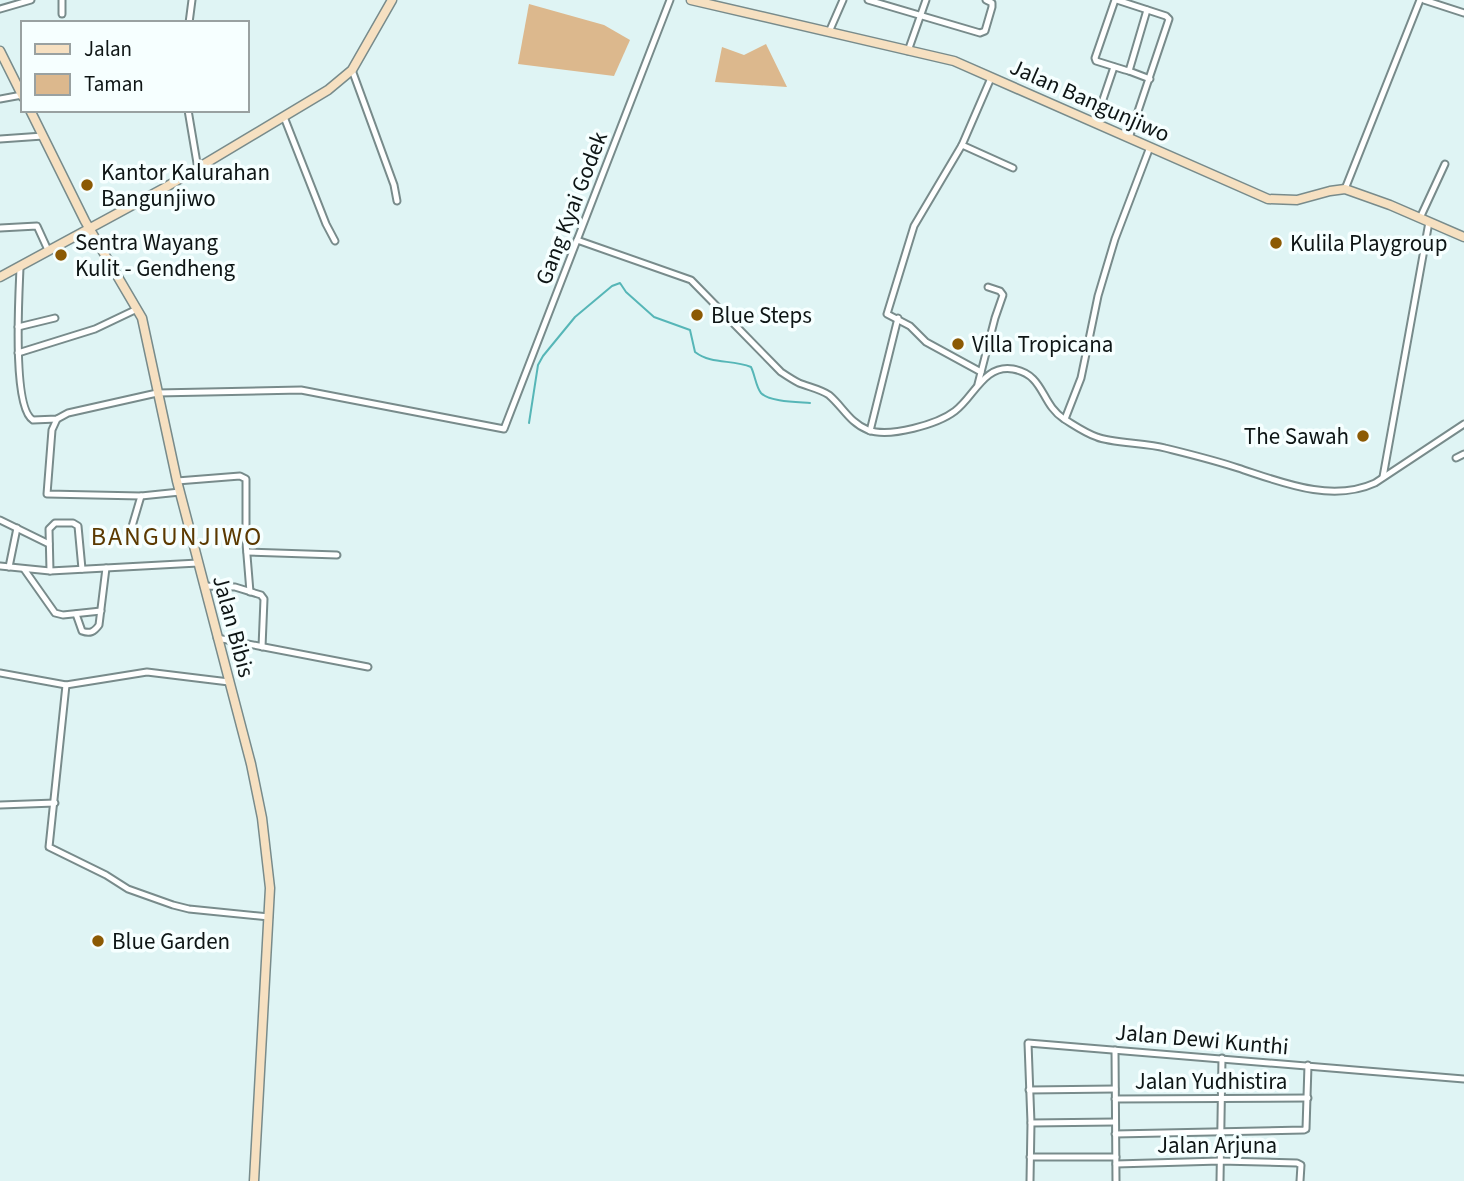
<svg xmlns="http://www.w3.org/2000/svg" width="1464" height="1181" font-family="'Source Sans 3',sans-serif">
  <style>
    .green { fill: #dcb88d }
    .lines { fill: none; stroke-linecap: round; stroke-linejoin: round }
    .stream { stroke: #56b6b7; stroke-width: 2 }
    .minor-casing { stroke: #788b8b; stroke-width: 9 }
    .secondary-casing { stroke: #788b8b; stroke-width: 11 }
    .minor { stroke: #fff; stroke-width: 5 }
    .secondary { stroke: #f6e0c1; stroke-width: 8 }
    .poi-dot { fill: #8c5a04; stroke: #f6ffff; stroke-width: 2.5 }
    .labels { text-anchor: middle; stroke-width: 7; stroke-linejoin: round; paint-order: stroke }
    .street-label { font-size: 23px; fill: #0e1515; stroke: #f6ffff }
    .poi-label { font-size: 23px; fill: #0e1515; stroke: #f6ffff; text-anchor: start }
    .quarter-label { font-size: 26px; letter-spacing: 2px; fill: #5b3901; stroke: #f6ffff }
  </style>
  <rect width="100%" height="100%" fill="#dff4f4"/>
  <g class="green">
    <path d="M529 4 604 25 630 40 614 76 518 64Z"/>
    <path d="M766 44 787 87 715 82 722 47 744 55Z"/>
  </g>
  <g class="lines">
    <path class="stream" d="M529 423 538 365 543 356 575 317 612 286 620 283 626 292 654 317 690 330 695 352C712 365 732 359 751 367 755 375 756 387 761 393 769 402 799 402 810 403"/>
    <defs>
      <g id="minor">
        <path d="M62 0V14"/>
        <path d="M868 0 980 33 985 31 992 7V3L986 0"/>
        <path d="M1115 0 1095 58 1096 61 1125 70 1129 71 1147 10"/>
        <path d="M1117 0 1166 16 1169 19 1129 138"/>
        <path d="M1424 0 1464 13"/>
        <path d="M0 9 31 0"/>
        <path d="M189 23 192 0"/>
        <path d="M829 32 843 0"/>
        <path d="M908 51 926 0"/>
        <path d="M352 70 394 185 397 201"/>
        <path d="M1129 71 1150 79"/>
        <path d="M991 78 962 145 1013 168"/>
        <path d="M0 99 22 95"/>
        <path d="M188 110 198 169"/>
        <path d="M284 117 326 224 335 241"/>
        <path d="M1095 123 1114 67"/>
        <path d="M0 139 43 136"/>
        <path d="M962 145 914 226 887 314 910 326 926 342 981 372"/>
        <path d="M1345 189 1420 0"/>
        <path d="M1420 218 1445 164"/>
        <path d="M0 228 37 226 48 250"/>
        <path d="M577 240 691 280 781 372C787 376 793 380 799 383 809 387 820 389 829 395 843 407 850 423 868 430 890 438 938 424 955 411 974 397 984 364 1013 369 1045 375 1040 403 1064 419 1074 425 1085 433 1097 437 1111 443 1147 443 1165 448 1189 454 1214 460 1238 468 1281 482 1331 503 1375 483L1464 424"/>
        <path d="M20 268C19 294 12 408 33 420L57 419 68 413 157 393 301 390 504 429 670 0"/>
        <path d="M18 327 55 318"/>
        <path d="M18 353 95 329 137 309"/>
        <path d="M978 384 995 318 1003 295 1000 291 988 287"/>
        <path d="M57 419 52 430 47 494 141 496 180 492"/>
        <path d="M1065 419 1081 378 1098 296 1115 239 1150 147"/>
        <path d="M870 431 898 318"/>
        <path d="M1456 458 1464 454"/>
        <path d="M1383 477 1429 222"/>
        <path d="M177 481 240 476 246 479V543L250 592"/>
        <path d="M0 520 49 544"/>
        <path d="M128 540 141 496"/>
        <path d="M247 552 337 555"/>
        <path d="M0 566 50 571 198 563"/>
        <path d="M9 567 17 528"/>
        <path d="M24 569 55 613 63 615 101 611"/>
        <path d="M50 571 49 529 55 523H73L78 526 82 569"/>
        <path d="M204 586 235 587 261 595 264 599 262 647"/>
        <path d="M76 614 82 631C90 634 94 632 99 625L106 568"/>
        <path d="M217 638 368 667"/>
        <path d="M0 673 66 685 147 672 229 682"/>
        <path d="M66 685 49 847 106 875 128 889 173 905 189 909 269 917"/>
        <path d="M0 805 55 803"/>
        <path d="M1115 1050 1116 1181"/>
        <path d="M1029 1090 1115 1089"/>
        <path d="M1115 1099 1308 1098"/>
        <path d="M1031 1123 1115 1122"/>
        <path d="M1115 1134 1304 1130 1306 1129 1308 1065"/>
        <path d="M1030 1157H1116"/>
        <path d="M1116 1164 1220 1161 1297 1163 1301 1165 1300 1181"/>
        <path d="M1030 1181 1031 1123 1028 1043 1464 1079"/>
        <path d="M1220 1181 1222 1058"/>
      </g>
      <g id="secondary">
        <path d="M691 0 954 61 1268 199 1297 200 1330 191 1345 189 1390 205 1464 237"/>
        <path d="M0 51 23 97"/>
        <path d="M30 110 85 221 142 318 177 481 251 764 262 818 270 888 254 1181"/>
        <path d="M0 277 166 187 328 90 352 70 392 0"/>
      </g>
    </defs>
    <use href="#minor" class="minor-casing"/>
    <use href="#secondary" class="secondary-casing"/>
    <use href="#minor" class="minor"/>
    <use href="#secondary" class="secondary"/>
  </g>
  <g class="poi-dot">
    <circle cx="87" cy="185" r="7"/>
    <circle cx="1276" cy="243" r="7"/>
    <circle cx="61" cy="255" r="7"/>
    <circle cx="697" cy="315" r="7"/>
    <circle cx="958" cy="344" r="7"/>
    <circle cx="1363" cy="436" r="7"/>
    <circle cx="98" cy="941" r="7"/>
  </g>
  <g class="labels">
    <g class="street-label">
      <text transform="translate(1090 100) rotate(24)" y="8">Jalan Bangunjiwo</text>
      <text transform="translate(571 208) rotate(-69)" y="8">Gang Kyai Godek</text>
      <text transform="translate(234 626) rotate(75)" y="8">Jalan Bibis</text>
      <text transform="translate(1202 1039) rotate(5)" y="8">Jalan Dewi Kunthi</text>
      <text x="1211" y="1089">Jalan Yudhistira</text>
      <text x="1217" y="1153">Jalan Arjuna</text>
    </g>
    <g class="poi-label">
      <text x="101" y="180">Kantor Kalurahan<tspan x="101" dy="26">Bangunjiwo</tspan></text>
      <text x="75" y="250">Sentra Wayang<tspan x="75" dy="26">Kulit - Gendheng</tspan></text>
      <text x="1290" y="251">Kulila Playgroup</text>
      <text x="711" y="323">Blue Steps</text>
      <text x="972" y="352">Villa Tropicana</text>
      <text x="1349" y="444" text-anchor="end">The Sawah</text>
      <text x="112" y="949">Blue Garden</text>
    </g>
    <g class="quarter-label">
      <text x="177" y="545">BANGUNJIWO</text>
    </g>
  </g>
  <rect x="21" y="21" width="228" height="91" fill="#f6ffff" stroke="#99a1a1" stroke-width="2"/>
  <rect x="35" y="44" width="35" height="10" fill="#f6e0c1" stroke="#99a1a1" stroke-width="2"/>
  <text x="84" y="56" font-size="21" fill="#0e1515">Jalan</text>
  <rect x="35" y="74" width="35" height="21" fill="#dcb88d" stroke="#99a1a1" stroke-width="2"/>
  <text x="84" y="91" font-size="21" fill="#0e1515">Taman</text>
</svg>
